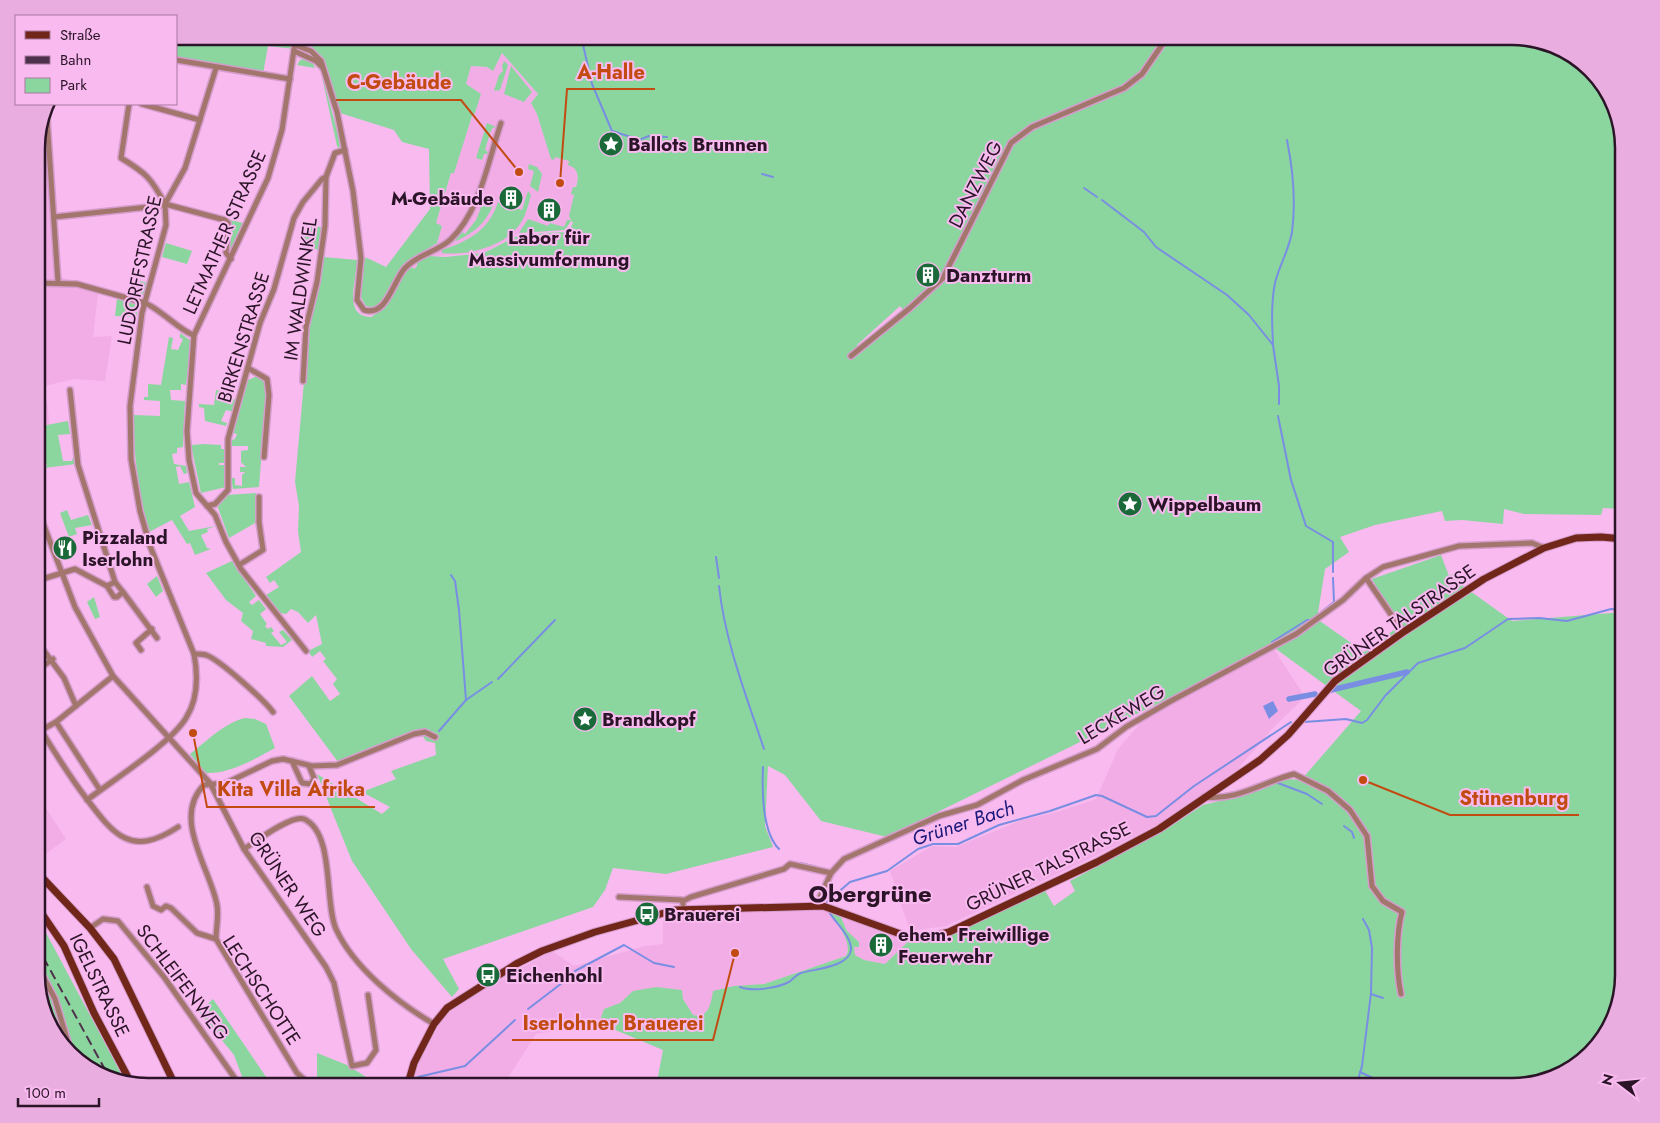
<svg xmlns="http://www.w3.org/2000/svg" width="1660" height="1123" font-family="Jost,sans-serif">
  <style>
    .built { fill: #f2ade7 }
    .green { fill: #8bd69f; fill-rule: evenodd }
    .water { fill: #798ee2 }
    .lines { fill: none; stroke-linecap: round; stroke-linejoin: round }
    .stream { stroke: #798ee2; stroke-width: 2 }
    .canal { stroke: #798ee2; stroke-width: 5.5 }
    .minor-casing { stroke: #d49ccb; stroke-width: 8 }
    .major-casing { stroke: #d49ccb; stroke-width: 9 }
    .minor { stroke: #a2766d; stroke-width: 5 }
    .major { stroke: #71261a; stroke-width: 7 }
    .rail { stroke: #4e314a; stroke-width: 2; stroke-dasharray: 10 5; stroke-linecap: butt }
    .labels { text-anchor: middle; stroke-width: 4; stroke-linejoin: round; paint-order: stroke }
    .poi-label { font-size: 19px; font-weight: bold; fill: #2b1428; stroke: #f9baef; text-anchor: start }
    .street-label { font-size: 19px; fill: #2b1428; stroke: #f9baef }
    .water-label { font-size: 20px; font-style: italic; fill: #19177a; stroke: #f9baef }
    .district-label { font-size: 24px; font-weight: bold; fill: #2b1428; stroke: #f9baef }
    .rim { fill: none; stroke: #2b1428; stroke-width: 2.5 }
    .leader { fill: none; stroke: #c24b12; stroke-width: 2 }
    .callout-dot { fill: #c24b12; stroke: #f9baef; stroke-width: 2 }
    .callout-label { font-size: 20px; text-anchor: middle; font-weight: bold; fill: #c24b12; stroke: #f9baef; stroke-width: 4; stroke-linejoin: round; paint-order: stroke }
  </style>
  <rect width="100%" height="100%" fill="#f9baef"/>
  <g class="built">
    <path d="M502 53 538 94 531 103 537 114 551 158 555 156 569 161 576 170 578 180 571 194 574 195 569 225 565 230 519 233 484 253 436 256 421 259 414 269 408 261 437 243 442 226 436 224 451 173 481 95 466 84 471 66 487 67 493 71Z"/>
    <path d="M45 105 59 277 87 285 98 293 93 337 112 336 105 381 74 379 36 388V141Z"/>
    <path d="M36 398 38 402 47 400 53 462 36 466Z"/>
    <path d="M1272 646 1305 697 1272 729 1238 769 1168 819 1083 862 946 926 910 931 890 871 932 846 956 847 1022 820 1057 812 1096 799 1118 749 1149 713Z"/>
    <path d="M36 793 66 839 36 861Z"/>
    <path d="M826 908 846 939 848 946 846 956 764 984 716 990 710 1008 705 1013 698 1016 693 1015 683 999 633 991 620 1003 604 1009 599 1023 536 1034 502 1087H411L418 1065 444 1016 482 990 552 951 574 966 645 946 663 944V914L669 912Z"/>
    <path d="M838 911 913 937 885 964 864 960 855 955 854 947 859 942 847 931Z"/>
  </g>
  <g class="green">
    <path d="M176 36H295L294 49 268 46 263 74 176 59Z"/>
    <path d="M301 36H1512L1574 55 1612 98 1624 148V509L1603 508 1601 515 1524 514 1504 509 1503 524 1462 520 1445 521 1442 511 1375 525 1340 537 1349 552 1325 569 1317 619 1364 652 1398 627 1372 579 1441 555 1449 576 1462 570 1463 586 1512 621 1624 612V975L1605 1037 1562 1075 1512 1087H656L663 1050 599 1023 604 1009 620 1003 633 991 656 987 682 990 683 999 693 1015C709 1019 711 1003 713 991L734 986 764 984 846 956C854 941 834 921 826 908L838 911 847 931 859 942V947H854L855 955 864 960 885 964 913 937 929 938 1044 889 1054 906 1075 891 1070 881 1165 830 1203 805 1248 794 1287 779 1301 780 1361 711 1272 646 1297 631 1210 678 887 837 821 821 785 775 768 766 765 826 773 847 666 874 613 868 605 890 593 907 443 959 459 989 452 997 411 949 352 861 317 774 382 814 390 807 362 792 396 779 391 771 436 755 435 743 426 741 419 730 338 762 289 696 312 676 330 701 340 694 333 684 337 679 323 661 326 659 320 651 312 657 308 651 322 644 316 615 308 623 298 612 291 609 286 614 280 613 266 595 279 587 274 580 270 583 266 577 301 552 298 531 299 506 295 482 309 326 324 257 357 260C358 277 341 316 371 317 396 303 391 283 412 267L414 269 417 266V262L430 256 445 257 484 253 515 237 543 233 569 232 573 222 571 221 565 230 519 233 528 219 548 226 550 223 564 227 567 220H571L569 216 574 195 571 194 573 187H576C579 178 579 168 568 165L569 161 555 157 554 160 551 159 537 114 531 103 538 94 502 53 493 71 487 67 471 66 466 84 481 94 475 113 472 116 455 170 454 173H451L436 223 442 226 437 243 408 261 394 279 380 304 374 308 366 306 360 296 363 259 367 258 386 267 430 209 429 149 402 142 394 130 340 113 323 58ZM900 306 906 314 860 352 857 345Z"/>
    <path d="M305 59 312 61 315 68 297 65 300 60Z"/>
    <path d="M504 61 508 65 500 90 494 91 499 75 503 71 502 66Z"/>
    <path d="M511 66 532 92 524 102 504 94Z"/>
    <path d="M320 68 341 145 339 148 337 146Z"/>
    <path d="M487 123 496 127 492 128 491 132 487 131 490 133 485 150 488 152 487 154H484L482 160 476 158Z"/>
    <path d="M529 164 537 167 542 174 538 192 530 186 534 171 528 169Z"/>
    <path d="M528 191 531 195C528 205 526 216 520 224 505 246 468 256 442 253V250C469 241 489 230 498 202L522 210Z"/>
    <path d="M489 204 493 205C486 223 474 233 456 241L455 240 462 232 465 234 476 220 482 205 488 207Z"/>
    <path d="M231 220 243 223 230 251Z"/>
    <path d="M307 223 323 228 319 250 304 246 305 243 301 242 304 234 308 235 310 230 305 229Z"/>
    <path d="M166 243 192 251 187 264 162 257Z"/>
    <path d="M140 281 147 283 143 295 139 297 126 293 131 290 137 292Z"/>
    <path d="M117 299 137 305V317L115 316Z"/>
    <path d="M180 333 191 341 186 385 181 384V390H170L171 400 185 401 183 447 177 448V453L172 454 174 464 186 466 187 473 184 474 180 466 176 467 179 484 189 482 195 507 180 516 189 531 216 526 207 529 208 532 201 535 207 548 211 549 195 555 190 543 187 544 172 520 149 532C139 494 133 455 134 415L160 416V401L144 400V397H148V384L161 385 169 337 173 338 171 349 178 350 183 339 180 338Z"/>
    <path d="M257 376 264 382 266 395 259 487 233 489 231 478H235V485L242 486V475L245 472H240V467H246L241 462V451L248 450V446H231L232 440 235 439 237 434 233 433 248 380Z"/>
    <path d="M216 390 233 393V399L237 400 234 412 226 410 221 421 227 423 226 426 205 421 204 408 199 407V404L214 405Z"/>
    <path d="M68 421 70 434 58 435 63 461H72L74 454 76 464 44 468 47 466 36 427Z"/>
    <path d="M204 444 221 445V449H224V463H219V465H224L226 487 201 493 191 445Z"/>
    <path d="M256 493 257 522 229 538 217 505 227 495Z"/>
    <path d="M67 510 71 520 88 515 92 525 75 528 77 534 69 537 60 513Z"/>
    <path d="M232 561 256 596 249 602 252 605 259 600 266 609 260 614 267 624 265 626 268 629 271 627 274 631 271 633 281 645 287 642 279 632 283 630 292 640 283 647 266 646V643L251 639 253 631 241 621 243 613 226 600 206 573Z"/>
    <path d="M157 576 163 591 156 597 147 584Z"/>
    <path d="M94 597 100 617 95 619 87 602Z"/>
    <path d="M245 718 255 719 266 724 275 748C255 759 230 774 206 773L190 754C207 741 224 723 245 718Z"/>
    <path d="M36 914 124 1079 86 1068 81 1062V1055L75 1056 51 1030 36 982Z"/>
    <path d="M213 999 273 1087H246L234 1055 199 1012Z"/>
    <path d="M317 1053 347 1065 382 1087H317Z"/>
  </g>
  <path class="water" d="M1273 701 1278 711 1269 719 1263 706Z"/>
  <g class="lines">
    <g class="stream">
      <path d="M581 36 592 84 612 131 611 144"/>
      <path d="M612 131 631 137"/>
      <path d="M634 142 649 136 667 137"/>
      <path d="M762 174 773 177"/>
      <path d="M1084 188 1097 197"/>
      <path d="M1102 200 1144 232 1156 247 1227 295 1249 315 1273 345 1279 386V404"/>
      <path d="M1273 344C1272 324 1271 303 1275 283 1279 266 1289 250 1292 232 1296 202 1293 170 1287 140"/>
      <path d="M1278 416 1291 480 1306 526 1333 542V572"/>
      <path d="M716 557 719 578"/>
      <path d="M719 586C725 642 746 695 764 749"/>
      <path d="M1272 642 1307 620H1311L1334 602 1333 578"/>
      <path d="M498 679 555 620"/>
      <path d="M466 700 492 682"/>
      <path d="M1304 722 1346 719 1362 723 1367 720 1385 696 1418 663 1465 648 1508 619 1539 618 1567 621 1611 609 1624 610"/>
      <path d="M439 731 466 700 459 610 455 581 451 575"/>
      <path d="M763 767C762 790 762 832 779 849"/>
      <path d="M1278 783 1307 794 1322 804"/>
      <path d="M1344 826 1352 832 1354 838"/>
      <path d="M800 863 817 867"/>
      <path d="M828 886 833 875"/>
      <path d="M828 906 827 902 850 882 887 871 918 849 933 844H958L999 825 1050 811 1096 795 1102 796 1147 817 1156 816 1194 786 1291 722"/>
      <path d="M570 976 575 971 624 945 654 963 674 967"/>
      <path d="M740 987C752 992 777 988 789 982 793 979 796 975 801 973 814 969 849 967 851 950 852 936 834 922 828 910"/>
      <path d="M1371 994 1383 998"/>
      <path d="M528 1009 562 983"/>
      <path d="M1360 1072 1377 1080 1381 1087"/>
      <path d="M418 1077 465 1066 515 1020"/>
      <path d="M1356 1087 1362 1066 1371 993 1372 948 1369 930 1363 919"/>
    </g>
    <g class="canal">
      <path d="M1331 690 1407 672"/>
      <path d="M1289 699 1315 694"/>
    </g>
    <defs>
      <g id="minor">
        <path d="M295 45 311 51 321 61 337 112 353 191 361 258 357 300 364 310C387 317 393 281 405 268 418 254 437 252 450 240 480 212 488 161 501 123"/>
        <path d="M294 51 316 61 322 67"/>
        <path d="M176 60 290 79"/>
        <path d="M46 104 58 282"/>
        <path d="M129 104 121 158C146 173 151 178 165 204"/>
        <path d="M142 104 200 120"/>
        <path d="M54 217 158 206 165 204 225 220 228 223 226 253 231 259"/>
        <path d="M36 283 77 284 145 303C160 309 183 333 194 335"/>
        <path d="M194 335 187 431 189 460 196 493 215 515 226 542 241 569 306 651"/>
        <path d="M194 335 268 178 282 130 296 36"/>
        <path d="M851 356 910 308 943 278 1011 143 1032 127 1124 88 1142 74 1168 36"/>
        <path d="M248 368 267 379 269 395 264 457"/>
        <path d="M303 381 306 327 317 282 325 226 326 177 335 153 345 150"/>
        <path d="M70 390 78 465 115 582"/>
        <path d="M36 505 75 607 113 676 210 783 244 849 326 967 334 983 352 1066 367 1063 376 1050 368 995"/>
        <path d="M207 506 215 504 228 490V439L260 323 274 289 294 218 303 202 322 179 326 177"/>
        <path d="M239 565 263 550 259 522V497"/>
        <path d="M1366 578 1403 632"/>
        <path d="M36 581 75 569 107 586 115 582 123 592 117 597H114L107 586"/>
        <path d="M123 592 157 638"/>
        <path d="M36 640 64 678 76 706"/>
        <path d="M141 650 136 643 152 629"/>
        <path d="M194 654C197 654 202 654 206 655 220 660 264 700 273 712"/>
        <path d="M36 671 53 659"/>
        <path d="M56 722 100 790"/>
        <path d="M41 730C55 753 70 777 86 798 114 835 131 858 178 827"/>
        <path d="M36 733 56 722 113 676"/>
        <path d="M292 761 302 783 311 784 314 778 309 766"/>
        <path d="M1204 797C1237 801 1263 782 1294 774L1328 791 1350 810 1367 836 1372 886 1383 901 1402 912C1396 934 1396 971 1401 994"/>
        <path d="M87 800C112 781 171 743 186 718 198 699 198 675 194 654L150 546 140 511 131 459 130 406 142 313 166 225 165 204 185 168 216 68"/>
        <path d="M244 849C255 842 292 814 304 819 335 833 324 902 336 929 354 968 398 1003 434 1024"/>
        <path d="M147 887 153 906 161 910 166 906 171 908 197 933 216 939 297 1073 306 1081"/>
        <path d="M619 897 682 900 683 904"/>
        <path d="M683 901 691 897 784 869 790 864 831 873"/>
        <path d="M816 906 831 873 844 859 939 816 977 805 1023 780 1097 749 1126 727 1169 702 1296 634 1343 600 1366 578 1383 567 1459 546 1532 543 1544 548"/>
        <path d="M90 928 103 919 118 921 164 977 241 1087"/>
        <path d="M216 939C216 928 219 917 217 905 211 870 171 818 204 785L226 783 272 761 283 759 312 766 337 765 414 734 425 732 435 737"/>
        <path d="M36 963 55 999 71 1052"/>
      </g>
      <g id="major">
        <path d="M36 871 90 928 114 959 176 1087"/>
        <path d="M36 905 64 946 94 1013 130 1081"/>
        <path d="M407 1087 414 1063 434 1024 447 1008 516 964 542 951 595 932 675 910 823 906 906 936 929 937 949 932 1097 862 1159 829 1260 760 1288 735 1335 681 1405 631 1484 579 1544 548 1576 538 1601 537 1624 539"/>
      </g>
    </defs>
    <use href="#minor" class="minor-casing"/>
    <use href="#major" class="major-casing"/>
    <use href="#minor" class="minor"/>
    <use href="#major" class="major"/>
    <path class="rail" d="M36 944 108 1075"/>
  </g>
  <defs>
    <symbol id="sight-disc" viewBox="-11 -11 22 22"><circle r="9.5" fill="#1a6938" stroke="#f9baef"/><path d="M0-6L1.8-2.2L6-1.7L2.9 1.2L3.7 5.4L0 3.3L-3.7 5.4L-2.9 1.2L-6-1.7L-1.8-2.2Z" fill="#fff"/></symbol>
    <symbol id="building-disc" viewBox="-11 -11 22 22"><circle r="9.5" fill="#1a6938" stroke="#f9baef"/><path d="M-4-6H4V6H1V3H-1V6H-4ZM-2.5-4.3h1.7v1.8h-1.7ZM.8-4.3h1.7v1.8H.8ZM-2.5-1h1.7V.8h-1.7ZM.8-1h1.7V.8H.8Z" fill="#fff"/></symbol>
    <symbol id="restaurant-disc" viewBox="-11 -11 22 22"><circle r="9.5" fill="#1a6938" stroke="#f9baef"/><path d="M-5-6h1v4h1v-4h1v4h1v-4h1v5L-1.5 .5V6h-2V.5L-5-1ZM5-6V6H3V1.5H1.5Q1.5-4 5-6Z" fill="#fff"/></symbol>
    <symbol id="bus-disc" viewBox="-11 -11 22 22"><circle r="9.5" fill="#1a6938" stroke="#f9baef"/><path d="M-5-6H5V4H4V6H2V4H-2V6H-4V4H-5ZM-3.5-4V0h7V-4ZM-3.5 1.2v1.5H-2V1.2ZM2 1.2v1.5H3.5V1.2Z" fill="#fff"/></symbol>
  </defs>
  <g fill-rule="evenodd">
    <use href="#sight-disc" x="597" y="130" width="28" height="28"/>
    <use href="#building-disc" x="497" y="184" width="28" height="28"/>
    <use href="#building-disc" x="535" y="196" width="28" height="28"/>
    <use href="#building-disc" x="914" y="261" width="28" height="28"/>
    <use href="#sight-disc" x="1116" y="490" width="28" height="28"/>
    <use href="#restaurant-disc" x="51" y="534" width="28" height="28"/>
    <use href="#sight-disc" x="571" y="705" width="28" height="28"/>
    <use href="#bus-disc" x="633" y="900" width="28" height="28"/>
    <use href="#building-disc" x="867" y="931" width="28" height="28"/>
    <use href="#bus-disc" x="474" y="961" width="28" height="28"/>
  </g>
  <g class="labels">
    <g class="poi-label">
      <text x="628" y="151">Ballots Brunnen</text>
      <text x="494" y="205" text-anchor="end">M-Gebäude</text>
      <text x="549" y="244" text-anchor="middle">Labor für<tspan x="549" dy="22">Massivumformung</tspan></text>
      <text x="946" y="282">Danzturm</text>
      <text x="1148" y="511">Wippelbaum</text>
      <text x="82" y="544">Pizzaland<tspan x="82" dy="22">Iserlohn</tspan></text>
      <text x="602" y="726">Brandkopf</text>
      <text x="664" y="921">Brauerei</text>
      <text x="898" y="941">ehem. Freiwillige<tspan x="898" dy="22">Feuerwehr</tspan></text>
      <text x="506" y="982">Eichenhohl</text>
    </g>
    <g class="street-label">
      <text transform="translate(975 184) rotate(-63)" y="7">DANZWEG</text>
      <text transform="translate(224 232) rotate(-66)" y="7">LETMATHER STRASSE</text>
      <text transform="translate(139 270) rotate(-78)" y="7">LUDORFFSTRASSE</text>
      <text transform="translate(300 289) rotate(-82)" y="7">IM WALDWINKEL</text>
      <text transform="translate(243 337) rotate(-73)" y="7">BIRKENSTRASSE</text>
      <text transform="translate(1399 620) rotate(-35)" y="7">GRÜNER TALSTRASSE</text>
      <text transform="translate(1121 714) rotate(-31)" y="7">LECKEWEG</text>
      <text transform="translate(1048 866) rotate(-26)" y="7">GRÜNER TALSTRASSE</text>
      <text transform="translate(288 884) rotate(56)" y="7">GRÜNER WEG</text>
      <text transform="translate(183 982) rotate(53)" y="7">SCHLEIFENWEG</text>
      <text transform="translate(100 985) rotate(64)" y="7">IGELSTRASSE</text>
      <text transform="translate(262 990) rotate(57)" y="7">LECHSCHOTTE</text>
    </g>
    <g class="water-label">
      <text transform="translate(963 823) rotate(-18)" y="7">Grüner Bach</text>
    </g>
    <g class="district-label">
      <text x="870" y="902">Obergrüne</text>
    </g>
  </g>
  <path d="M0 0H1660V1123H0ZM148 45H1512A103 103 0 0 1 1615 148V975A103 103 0 0 1 1512 1078H148A103 103 0 0 1 45 975V148A103 103 0 0 1 148 45Z" fill="#e9addf" fill-rule="evenodd"/>
  <path class="rim" d="M148 45H1512A103 103 0 0 1 1615 148V975A103 103 0 0 1 1512 1078H148A103 103 0 0 1 45 975V148A103 103 0 0 1 148 45Z"/>
  <path class="leader" d="M560 183L567 89H655M519 172L461 100H336M193 733L207 807H375M1363 780L1450 815H1579M735 953L713 1040H512"/>
  <g class="callout-dot">
    <circle cx="560" cy="183" r="5"/>
    <circle cx="519" cy="172" r="5"/>
    <circle cx="193" cy="733" r="5"/>
    <circle cx="1363" cy="780" r="5"/>
    <circle cx="735" cy="953" r="5"/>
  </g>
  <g class="callout-label">
    <text x="611" y="79">A-Halle</text>
    <text x="399" y="89">C-Gebäude</text>
    <text x="291" y="796">Kita Villa Afrika</text>
    <text x="1514" y="805">Stünenburg</text>
    <text x="613" y="1030">Iserlohner Brauerei</text>
  </g>
  <rect x="15" y="15" width="162" height="90" fill="#f9baef" stroke="#a7789f"/>
  <rect x="25" y="31" width="25" height="8" fill="#71261a" stroke="#a7789f"/>
  <text x="60" y="40" font-size="15" fill="#2b1428">Straße</text>
  <rect x="25" y="56" width="25" height="8" fill="#4e314a" stroke="#a7789f"/>
  <text x="60" y="65" font-size="15" fill="#2b1428">Bahn</text>
  <rect x="25" y="78" width="25" height="15" fill="#8bd69f" stroke="#a7789f"/>
  <text x="60" y="90" font-size="15" fill="#2b1428">Park</text>
  <g transform="translate(1620 1083) rotate(286)" stroke="#f9baef" stroke-width="4" paint-order="stroke">
  <path d="M0-4L9 19L0 12L-9 19Z" fill="#2b1428"/>
  <text y="-8" font-size="14" font-weight="bold" text-anchor="middle" fill="#2b1428">N</text>
  </g>
  <path d="M18 1098v8h81v-8" fill="none" stroke="#2b1428" stroke-width="2.5"/>
  <text x="25" y="1098" font-size="15" fill="#2b1428" stroke="#f9baef" stroke-width="4" paint-order="stroke">100 m</text>
</svg>
